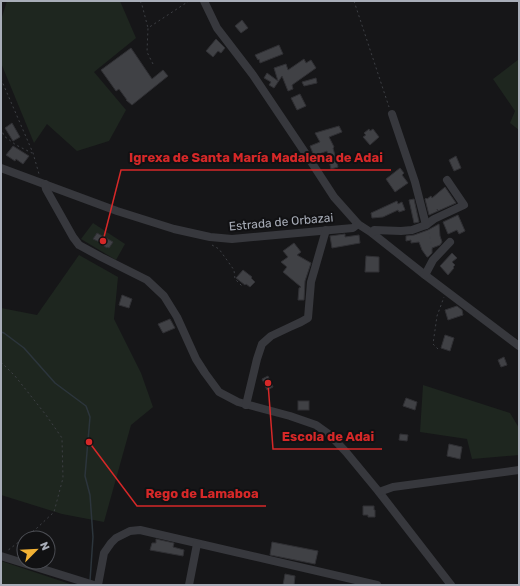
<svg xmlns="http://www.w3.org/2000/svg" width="520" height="586" font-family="Rubik,sans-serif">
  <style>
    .green { fill: #1e261f }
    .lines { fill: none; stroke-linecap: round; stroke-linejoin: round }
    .stream { stroke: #2c353c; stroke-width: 1.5 }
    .building { fill: #404145; stroke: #303034 }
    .path { stroke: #3d3f44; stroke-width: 1; stroke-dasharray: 2 3; stroke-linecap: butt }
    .minor { stroke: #37383d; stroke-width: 8 }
    .labels { text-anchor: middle; stroke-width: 4; stroke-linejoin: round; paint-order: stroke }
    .street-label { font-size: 12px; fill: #a8adb8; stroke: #111113 }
    .leader { fill: none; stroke: #d62828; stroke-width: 1.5 }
    .callout-dot { fill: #d62828; stroke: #111113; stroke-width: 1.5 }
    .callout-label { font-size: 13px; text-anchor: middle; font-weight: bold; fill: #d62828; stroke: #111113; stroke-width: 4; stroke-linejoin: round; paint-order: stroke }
  </style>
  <rect width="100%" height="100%" fill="#161618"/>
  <g class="green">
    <path d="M7 1H120L136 38 94 72 126 110 109 141 77 151 47 124 34 143 1 63V20Z"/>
    <path d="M519 59V130L510 123 515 111 493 79Z"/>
    <path d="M93 223 125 244 116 260 81 239Z"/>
    <path d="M79 255 118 277 114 319 141 373 153 407 131 425 104 522 62 514 1 495V308L37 315Z"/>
    <path d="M423 385 510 413 519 428V455L472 459 467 439 420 432Z"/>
    <path d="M1 561 73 585H1Z"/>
  </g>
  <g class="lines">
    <path class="stream" d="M1 332 4 333 24 348 55 383 86 406 90 417 85 476 90 495 93 537 90 581"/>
  </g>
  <g class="building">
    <path d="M242 20 248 28 241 33 235 26Z"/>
    <path d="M216 39 225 48 221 53 218 51 213 57 206 51Z"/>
    <path d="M279 45 283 54 260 63 259 59 258 60 255 55Z"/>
    <path d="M131 48 152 79 163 70 168 76 132 105 126 100H127L119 89 116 91 101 70Z"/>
    <path d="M304 59 306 63 311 60 316 68 292 85 293 89 288 91 282 76 274 88 269 85 271 82 264 78 267 73 278 81 274 68 286 64 288 70Z"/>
    <path d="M316 78 317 83 304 86 302 82Z"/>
    <path d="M300 94 306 106 297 110 291 98Z"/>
    <path d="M12 123 20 137 13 141 5 128Z"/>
    <path d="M339 126 342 132 329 137 334 147 333 148 338 167 331 169 327 151 314 156 310 146 320 142 315 133Z"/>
    <path d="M369 129 370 131 373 129 379 137 370 145 363 137 366 135 364 133Z"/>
    <path d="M13 146 29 156 23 164 16 159 15 161 6 155Z"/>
    <path d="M456 156 461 168 454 171 449 160Z"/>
    <path d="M400 168 404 173 402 175 408 183 395 192 386 179Z"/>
    <path d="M445 187 456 203 438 211 437 209 438 211 429 215 425 199 426 198 427 199 431 196 432 198Z"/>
    <path d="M414 199 419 222 414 223 409 200Z"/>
    <path d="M397 201 398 204 402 202 405 210 399 212 398 210 383 217 372 218 371 213Z"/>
    <path d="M458 215 465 231 459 234 457 230 448 234 443 222Z"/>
    <path d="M439 224 440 236 442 242 440 245 432 248V253L428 257H427L422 250 419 242 411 243V240L406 241V236L414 235 428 230Z"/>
    <path d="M97 233 113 242 109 248 107 247V248L101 244 102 243 93 239Z"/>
    <path d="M345 234V237L359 235 360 243 332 248 330 236Z"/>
    <path d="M294 243 301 252 297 255 311 263 305 281 304 300H298L299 288 301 287 283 272 287 267 281 262 288 257 283 251Z"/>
    <path d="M452 253 457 258 452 262 455 265 453 267 454 268 448 275 440 266Z"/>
    <path d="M366 256 379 257V272H365Z"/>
    <path d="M243 270 252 277 251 278 255 282 250 287 246 284 245 285 236 278Z"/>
    <path d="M122 295 132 299 129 308 119 305Z"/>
    <path d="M457 306 462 310 463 315 448 320 445 310Z"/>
    <path d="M170 319 175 328 163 333 158 324Z"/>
    <path d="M445 335 454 338 450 351 441 348Z"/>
    <path d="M504 357 507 365 501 367 498 360Z"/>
    <path d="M268 376 273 387 267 390 262 379Z"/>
    <path d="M406 398 417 402 415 410 403 406Z"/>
    <rect x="298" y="401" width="11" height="9"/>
    <path d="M400 434 408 435 407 441 399 440Z"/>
    <path d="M449 444 462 447 460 459 447 456Z"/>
    <path d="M363 506H374V510H375V517H368V515H363Z"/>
    <path d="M156 539 174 543 173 547 184 550 183 556 150 550 152 543H156Z"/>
    <path d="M272 542 318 551 315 564 270 555Z"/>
    <path d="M285 574 295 576 294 585H283Z"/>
  </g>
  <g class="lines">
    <g class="path">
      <path d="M140 1 142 5 148 28"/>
      <path d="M354 1 389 107"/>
      <path d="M153 64 147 52 148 28 189 1"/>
      <path d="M1 79 33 153 39 174"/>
      <path d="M1 128 4 136 16 145 32 153"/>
      <path d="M429 232 432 250"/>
      <path d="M212 245 219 249 234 270 235 279 242 286"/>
      <path d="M438 349 433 344 437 316 444 297"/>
      <path d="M1 362 15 376 46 415 62 438 63 478 54 512 37 528 7 551"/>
    </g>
    <g class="minor">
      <path d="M204 1 217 28 253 75 308 157 334 197 358 224 372 233 425 275 519 346"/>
      <path d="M1 168 117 211 174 229 210 237 232 239 353 228 358 224"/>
      <path d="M45 184 46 189 73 237 79 245 101 257 147 280 164 296 177 317 196 359 205 373 219 392 238 402 290 416 316 425 330 435 346 452 379 492 451 585"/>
      <path d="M426 225 434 219 464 205 447 180"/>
      <path d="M372 233 374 230 401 231 412 230 426 225 415 182 392 114"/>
      <path d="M425 275 433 260 450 242"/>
      <path d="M246 405 257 359 262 344 271 336 290 327 301 322 308 318 311 282 326 230"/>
      <path d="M379 492 393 487 519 470"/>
      <path d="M1 556 94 585"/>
      <path d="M98 585 104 553 111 543 116 538 130 531 140 530 377 585"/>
      <path d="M189 585 197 544"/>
    </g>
  </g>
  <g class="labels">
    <g class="street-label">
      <text transform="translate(281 222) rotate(-5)" y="4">Estrada de Orbazai</text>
    </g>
  </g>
  <path class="leader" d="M103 241L121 170H391M268 383L273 449H382M89 442L137 506H266"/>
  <g class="callout-dot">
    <circle cx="103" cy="241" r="4"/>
    <circle cx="268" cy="383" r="4"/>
    <circle cx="89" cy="442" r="4"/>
  </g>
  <g class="callout-label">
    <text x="256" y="162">Igrexa de Santa María Madalena de Adai</text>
    <text x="328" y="441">Escola de Adai</text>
    <text x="202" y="498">Rego de Lamaboa</text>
  </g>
  <rect width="520" height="586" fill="none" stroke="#a8adb8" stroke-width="4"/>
  <g transform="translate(36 550) rotate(66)"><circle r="19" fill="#111113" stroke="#4d4f55"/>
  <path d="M0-3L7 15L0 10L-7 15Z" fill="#f2b134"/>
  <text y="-6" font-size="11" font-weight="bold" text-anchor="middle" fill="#a8adb8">N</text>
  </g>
</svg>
